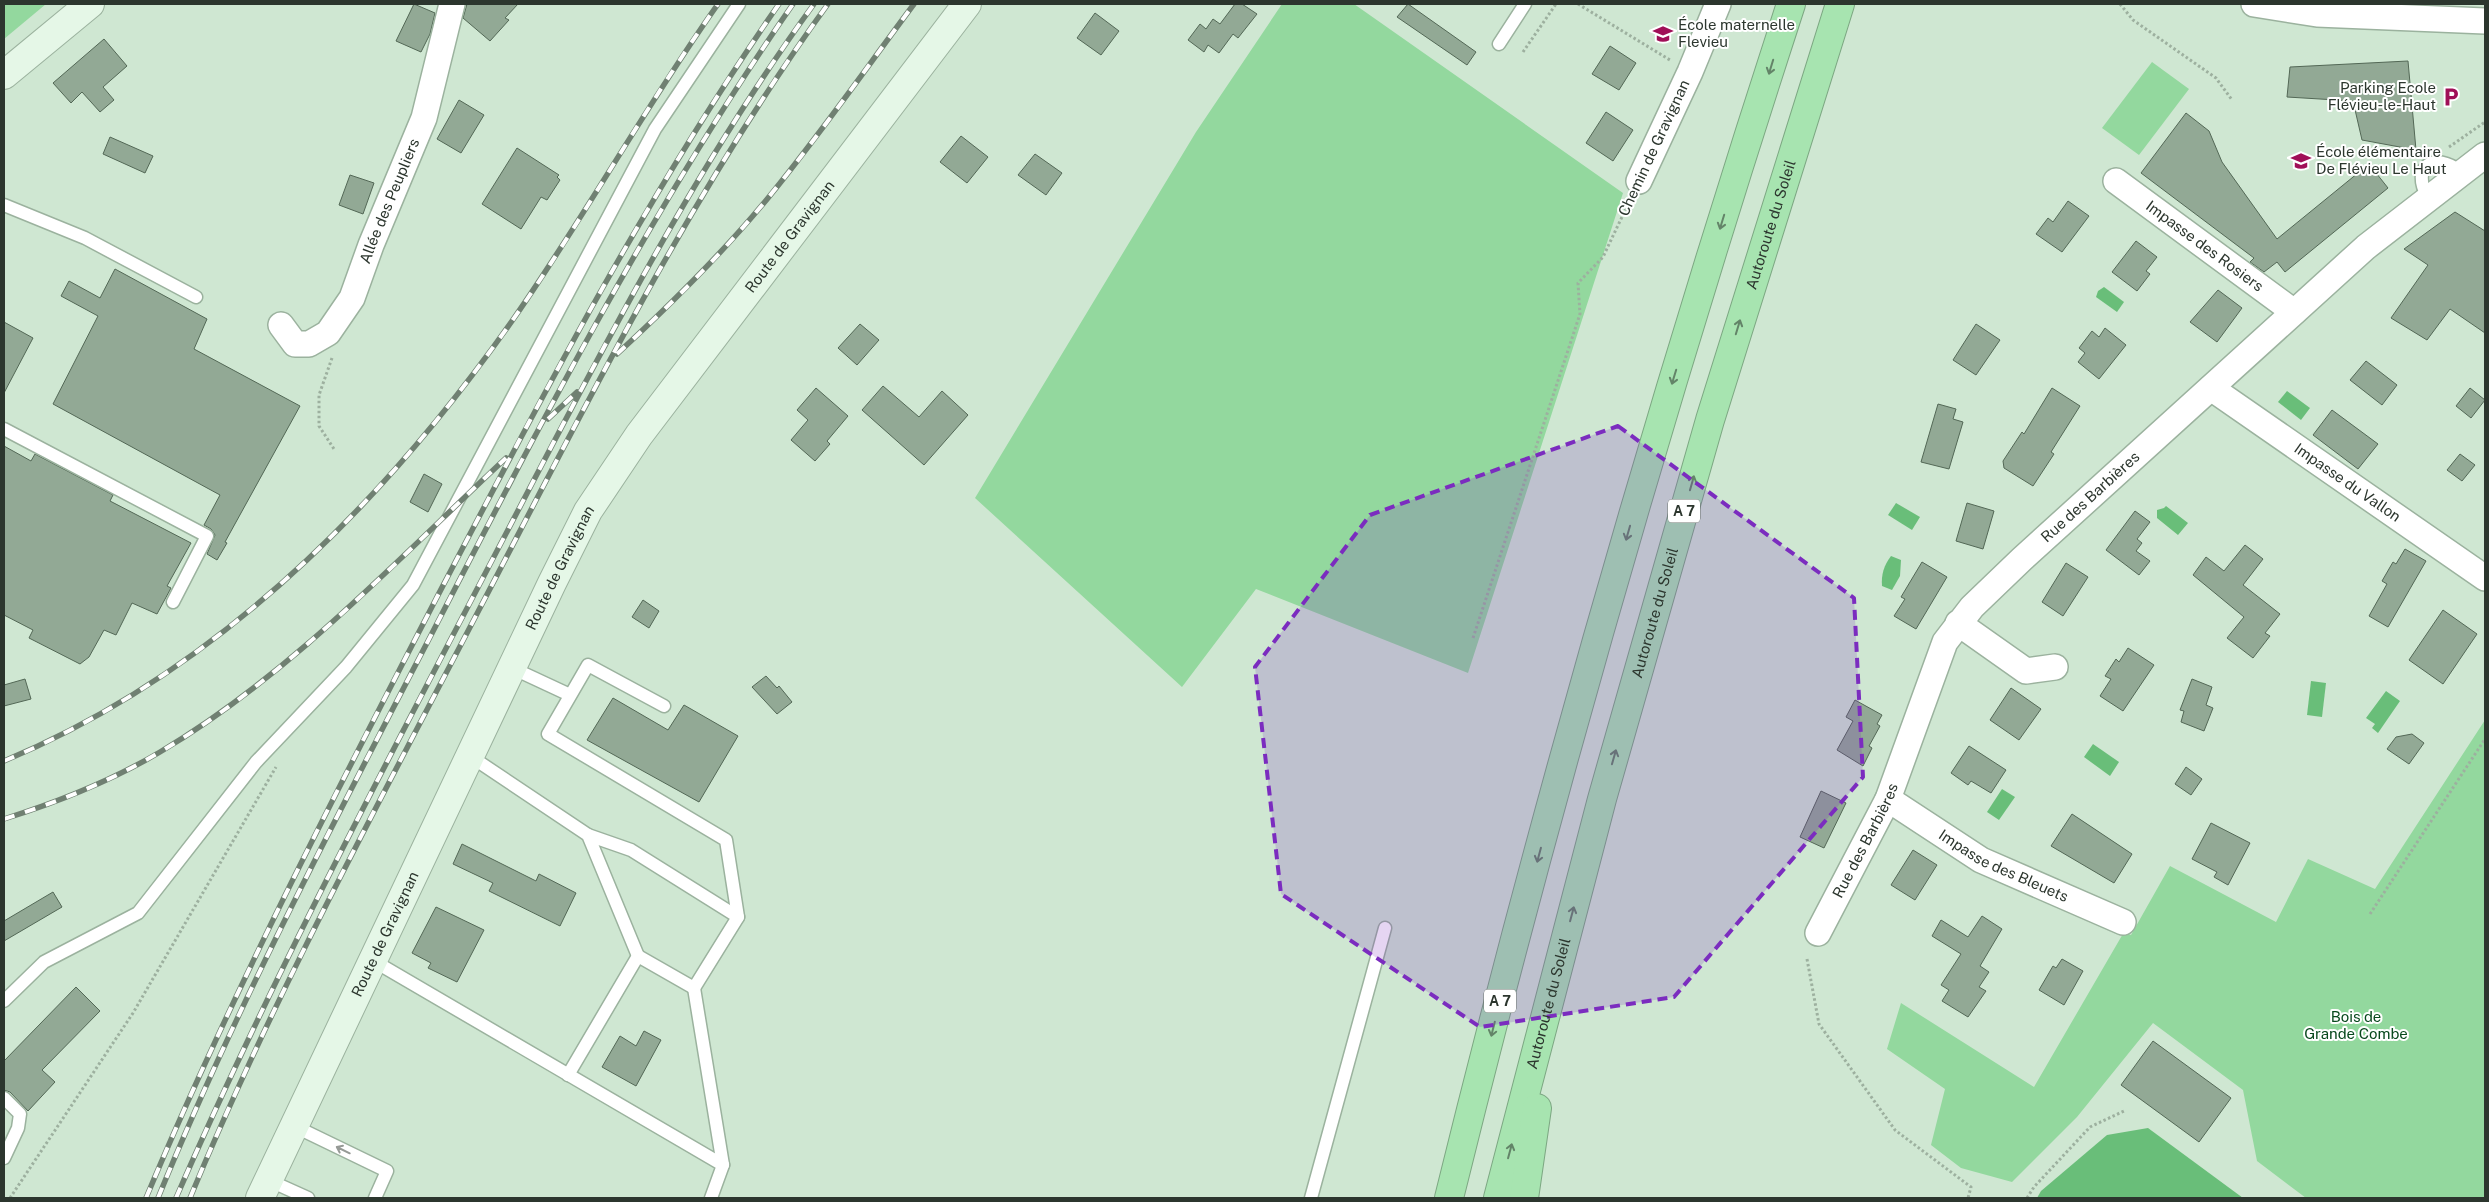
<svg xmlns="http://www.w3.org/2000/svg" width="2489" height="1202" font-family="'Public Sans',sans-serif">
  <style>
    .green { fill: #93d89e }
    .water { fill: #69be79 }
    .building { fill: #92a995; stroke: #536856 }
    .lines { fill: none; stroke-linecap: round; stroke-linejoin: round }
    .lane-casing { stroke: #9bb29e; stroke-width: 15 }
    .street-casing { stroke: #9bb29e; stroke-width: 28 }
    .secondary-casing { stroke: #9bb29e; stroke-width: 30 }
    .highway-casing { stroke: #7ca782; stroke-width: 30 }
    .path { stroke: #9db09f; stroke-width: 3; stroke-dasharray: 2.5 2.5; stroke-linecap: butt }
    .lane { stroke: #fff; stroke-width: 12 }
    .street { stroke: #fff; stroke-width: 25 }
    .secondary { stroke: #e5f7e7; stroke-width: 28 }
    .highway { stroke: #a7e4b0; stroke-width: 28 }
    .rail-casing { stroke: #708072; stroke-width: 5.5 }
    .rail { stroke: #fff; stroke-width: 4; stroke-dasharray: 11; stroke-linecap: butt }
    .oneway { stroke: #638468 }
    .oneway2 { stroke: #969a96 }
    .marked { fill: #7b2cbf; fill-opacity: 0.2; stroke: #7b2cbf; stroke-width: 4; stroke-dasharray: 10 6; stroke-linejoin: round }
    .labels { text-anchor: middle; stroke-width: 4; stroke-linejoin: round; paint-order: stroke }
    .shield { fill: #fff; stroke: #6b726d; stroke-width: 1 }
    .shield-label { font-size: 14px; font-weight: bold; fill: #2c362e }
    .poi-label { font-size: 15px; fill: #2c362e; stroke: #fff; text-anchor: start }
    .street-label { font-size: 15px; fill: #2c362e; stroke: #fff }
    .park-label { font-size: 15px; fill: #08491d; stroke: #fff }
  </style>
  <rect width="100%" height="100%" fill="#cfe7d2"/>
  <g class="green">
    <path d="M4 4H46L4 39Z"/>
    <path d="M1282 4H1354L1623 193 1468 673 1256 589 1182 687 975 498 1196 132Z"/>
    <path d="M2152 62 2189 89 2139 155 2102 128Z"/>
    <path d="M2485 720V1198H2306L2257 1161 2243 1090 2153 1023 2077 1117 2012 1182 1961 1168 1931 1145 1945 1089 1887 1049 1901 1003 2034 1087 2124 932 2131 935 2170 866 2276 922 2308 859 2375 889Z"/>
  </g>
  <g class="water">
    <path d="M2104 287 2124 302 2117 312 2096 297 2098 291Z"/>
    <path d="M2287 391 2310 408 2301 420 2278 402Z"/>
    <path d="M1896 503 1920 517 1912 530 1888 515Z"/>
    <path d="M2166 506 2188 523 2178 535 2157 518V510L2164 508Z"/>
    <path d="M1891 556 1901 560 1900 576 1892 590 1882 586C1881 575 1884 565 1891 556Z"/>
    <path d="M2311 681 2326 683 2322 717 2307 715Z"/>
    <path d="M2386 691 2400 701 2378 733 2372 728 2375 724 2366 718Z"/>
    <path d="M2093 744 2119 762 2110 776 2084 757Z"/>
    <path d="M2002 789 2015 797 1999 820 1987 812Z"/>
    <path d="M2148 1128 2243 1198H2037L2041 1191 2107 1135Z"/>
  </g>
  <g class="building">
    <path d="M414 4 435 13 430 34 421 52 396 41Z"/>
    <path d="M467 4H518L505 18 509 20 490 41 463 18Z"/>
    <path d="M1235 4H1242L1257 14 1238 38 1233 34 1219 53 1208 45 1204 52 1188 40 1200 24 1206 29 1213 19 1220 24Z"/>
    <path d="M1408 4 1476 52 1467 65 1397 17Z"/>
    <path d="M1095 13 1119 31 1101 55 1077 38Z"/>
    <path d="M104 39 127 66 103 87 114 100 100 112 82 92 71 103 53 83Z"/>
    <path d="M1610 46 1636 63 1619 90 1592 74Z"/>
    <path d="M2408 61 2416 150 2362 140 2353 101 2287 97 2290 67Z"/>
    <path d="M459 100 484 115 461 153 437 139Z"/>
    <path d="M1606 112 1633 130 1613 161 1586 143Z"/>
    <path d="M2186 113 2209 131 2222 162 2277 239 2369 164 2388 188 2285 272 2277 262 2264 272 2250 262 2254 258 2141 173Z"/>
    <path d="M961 136 988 157 967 183 940 162Z"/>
    <path d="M110 137 153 156 145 173 103 154Z"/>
    <path d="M517 148 559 175 557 177 560 180 547 200 541 197 521 229 482 204Z"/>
    <path d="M1035 154 1062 173 1046 195 1018 175Z"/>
    <path d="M350 175 374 183 363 214 339 205Z"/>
    <path d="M2068 201 2089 216 2062 252 2036 234 2048 218 2053 222Z"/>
    <path d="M2455 212 2485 231V333L2450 309 2427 340 2391 318 2428 265 2404 249Z"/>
    <path d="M2136 241 2157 257 2146 271 2150 274 2137 291 2112 272Z"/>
    <path d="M115 269 207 319 194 349 300 406 225 542 227 543 217 560 207 554 215 535 211 529 204 525 220 495 53 404 98 316 61 296 69 281 100 298Z"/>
    <path d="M2218 290 2242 308 2217 342 2190 322Z"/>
    <path d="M4 322 33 338 4 393Z"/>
    <path d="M860 324 879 340 857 365 838 348Z"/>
    <path d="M1976 324 2000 340 1976 375 1953 360Z"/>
    <path d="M2105 328 2126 345 2099 379 2078 362 2085 353 2079 348 2092 331 2099 337Z"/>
    <path d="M2366 361 2397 385 2382 405 2350 380Z"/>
    <path d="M883 386 919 417 942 391 968 415 924 465 862 410Z"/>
    <path d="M816 388 848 416 827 441 830 444 815 461 791 440 808 420 797 410Z"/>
    <path d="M2052 388 2080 406 2051 452 2054 454 2033 486 2004 468 2003 461 2022 432 2024 434Z"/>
    <path d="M2470 388 2485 400 2471 418 2456 406Z"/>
    <path d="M1938 404 1956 409 1953 419 1963 422 1949 469 1921 462Z"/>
    <path d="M2332 410 2378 444 2358 469 2313 435Z"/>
    <path d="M4 446 31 461 35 454 113 495 110 501 191 543 167 586 171 588 157 614 132 603 116 635 104 630 89 657 80 664 29 638 33 630 4 615Z"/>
    <path d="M2460 454 2475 465 2462 481 2447 470Z"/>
    <path d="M424 474 442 484 428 512 410 502Z"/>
    <path d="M1967 503 1994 511 1983 549 1956 541Z"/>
    <path d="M2135 511 2150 522 2137 539 2142 543 2136 551 2150 561 2139 575 2106 550Z"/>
    <path d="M2245 545 2263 559 2243 585 2280 614 2265 633 2270 636 2253 658 2227 638 2244 617 2193 575 2206 557 2224 571Z"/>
    <path d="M2405 549 2426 561 2388 627 2369 616 2387 584 2382 581 2393 562 2396 564Z"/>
    <path d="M1922 562 1947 577 1916 629 1894 616 1905 599 1901 597Z"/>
    <path d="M2066 563 2088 577 2063 616 2042 602Z"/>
    <path d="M643 600 659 611 649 628 632 617Z"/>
    <path d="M2443 610 2477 634 2443 684 2409 660Z"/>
    <path d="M2128 648 2154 665 2123 711 2100 696 2111 679 2105 676 2116 659 2119 662Z"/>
    <path d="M766 676 777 688 779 686 792 702 777 714 752 687Z"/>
    <path d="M25 679 31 699 4 706V685Z"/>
    <path d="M2192 679 2212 687 2206 705 2213 708 2204 731 2181 722 2184 711 2180 710Z"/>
    <path d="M2011 688 2041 709 2019 740 1990 720Z"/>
    <path d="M613 698 668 730 684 705 738 736 699 802 587 740Z"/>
    <path d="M1855 700 1882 715 1877 724 1880 726 1869 746 1872 748 1863 766 1837 750 1853 721 1846 717Z"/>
    <path d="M2412 734 2424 743 2409 764 2387 749 2396 737Z"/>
    <path d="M1969 746 2006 770 1991 793 1971 781 1968 785 1951 773Z"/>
    <path d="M2186 767 2202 779 2191 795 2175 784Z"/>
    <path d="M1821 791 1846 803 1824 848 1800 837Z"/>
    <path d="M2072 814 2132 854 2114 883 2051 846Z"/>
    <path d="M2211 823 2250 843 2228 885 2214 877 2217 872 2192 859Z"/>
    <path d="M462 844 536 881 539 874 576 893 560 926 489 891 493 883 453 864Z"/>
    <path d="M1913 850 1937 865 1915 900 1891 885Z"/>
    <path d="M53 892 62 907 4 941V921Z"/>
    <path d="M436 907 484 930 457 982 428 968 431 963 412 953Z"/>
    <path d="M1982 916 2002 929 1980 966 1989 972 1979 987 1986 991 1968 1017 1942 1001 1949 990 1941 985 1961 954 1932 936 1941 920 1968 937Z"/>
    <path d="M2062 959 2083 971 2064 1005 2039 990 2053 966 2056 968Z"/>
    <path d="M76 987 100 1011 42 1070 55 1082 28 1111 10 1092 4 1090V1061Z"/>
    <path d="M644 1031 661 1040 636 1086 602 1067 620 1036 636 1046Z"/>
    <path d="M2153 1041 2231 1098 2199 1142 2121 1085Z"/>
  </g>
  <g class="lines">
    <defs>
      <g id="lane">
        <path d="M1499 44 1525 4"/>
        <path d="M2428 198C2410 166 2434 151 2461 172"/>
        <path d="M4 205 85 238 196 297"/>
        <path d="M4 429 207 536 173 602"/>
        <path d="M512 668 570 695"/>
        <path d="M470 756 588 835 638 956"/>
        <path d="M588 835 631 850 738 917"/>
        <path d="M372 960 723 1165 711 1198"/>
        <path d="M694 988 723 1165"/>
        <path d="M4 1001 44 962 138 913 256 762 346 667 413 585 655 129 739 4"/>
        <path d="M568 1075 638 956 694 988 738 917 726 840 548 734 588 665 664 706"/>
        <path d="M4 1098 20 1114 18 1128 4 1158"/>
        <path d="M294 1126 387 1171 375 1198"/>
        <path d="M268 1180 308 1198"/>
        <path d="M1311 1198 1385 928"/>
      </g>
      <g id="street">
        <path d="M2254 4 2317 14 2485 21"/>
        <path d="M1639 181 1690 72 1718 4"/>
        <path id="s1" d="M2116 181 2294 312"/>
        <path id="s2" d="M281 325 295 344H309L328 333 352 298 371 245 424 118 452 4"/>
        <path id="s3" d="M2211 388 2485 578"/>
        <path d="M1958 623 2026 671 2055 667"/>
        <path id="s4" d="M1888 799 1981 860 2123 922"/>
        <path id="s5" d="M1818 933 1888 799 1945 642 1972 607 2022 559 2366 247 2485 155"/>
      </g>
      <g id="secondary">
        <path d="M4 75 90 4"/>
        <path id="s6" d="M260 1198 552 583 588 511 639 435 967 4"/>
      </g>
      <g id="highway">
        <path d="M1449 1198C1548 796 1663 397 1791 4"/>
        <path id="s7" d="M1498 1198 1602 799 1710 420 1840 4"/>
        <path d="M1524 1198 1537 1108"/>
      </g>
    </defs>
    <use href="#lane" class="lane-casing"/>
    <use href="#street" class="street-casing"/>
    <use href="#secondary" class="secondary-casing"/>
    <use href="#highway" class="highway-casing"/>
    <g class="path">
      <path d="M1578 4 1670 60"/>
      <path d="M2120 4 2133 20 2216 78 2232 100"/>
      <path d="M1523 52 1556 4"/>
      <path d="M2449 147 2485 122"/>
      <path d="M332 358 319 395V426L334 449"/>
      <path d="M1473 638 1580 314 1578 283 1603 257 1630 200"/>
      <path d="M2370 914 2485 739"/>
      <path d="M1807 959 1819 1024 1895 1130 1971 1187 1968 1198"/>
      <path d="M10 1198 133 1013 276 767"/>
      <path d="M2027 1198 2034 1187 2090 1127 2124 1111"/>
    </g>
    <use href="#lane" class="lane"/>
    <use href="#street" class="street"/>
    <use href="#secondary" class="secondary"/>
    <use href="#highway" class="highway"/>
    <defs>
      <g id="rail">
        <path d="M617 354C669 306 718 258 763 204 816 140 864 71 914 4"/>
        <path d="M548 419 577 392"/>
        <path d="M4 761C215 673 382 505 512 321 584 218 645 107 718 4"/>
        <path d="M4 819C58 802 111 781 160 752 290 675 396 561 506 458"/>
        <path d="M146 1198C232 993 334 796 436 599 542 396 648 192 779 4"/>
        <path d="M158 1198C236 1007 333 824 428 641 540 423 653 206 793 4"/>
        <path d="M176 1198C269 984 379 777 487 570 588 377 686 180 814 4"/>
        <path d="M190 1198C274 995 380 801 481 606 588 401 692 191 828 4"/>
      </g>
    </defs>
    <use href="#rail" class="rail-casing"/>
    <use href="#rail" class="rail"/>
  </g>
  <defs><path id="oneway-shaft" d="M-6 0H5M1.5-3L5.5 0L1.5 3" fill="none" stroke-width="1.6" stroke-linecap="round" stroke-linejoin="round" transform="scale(1.25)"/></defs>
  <g class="oneway">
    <use href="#oneway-shaft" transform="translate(1771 67) rotate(107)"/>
    <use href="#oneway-shaft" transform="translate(1722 222) rotate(107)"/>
    <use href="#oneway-shaft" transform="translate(1738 327) rotate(-73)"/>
    <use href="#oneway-shaft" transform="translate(1674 377) rotate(107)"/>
    <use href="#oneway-shaft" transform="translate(1692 483) rotate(-74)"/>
    <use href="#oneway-shaft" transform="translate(1628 533) rotate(106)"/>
    <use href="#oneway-shaft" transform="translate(1614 757) rotate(-74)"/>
    <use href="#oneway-shaft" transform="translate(1539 855) rotate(105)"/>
    <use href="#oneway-shaft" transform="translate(1572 914) rotate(-75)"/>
    <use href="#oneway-shaft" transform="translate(1493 1029) rotate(104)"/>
    <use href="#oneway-shaft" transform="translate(1510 1151) rotate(-75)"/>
  </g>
  <use class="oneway2" href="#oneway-shaft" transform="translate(343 1150) rotate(-154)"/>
  <path class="marked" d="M1618 426 1854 598 1863 777 1674 997 1480 1027 1281 894 1255 667 1370 515Z"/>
  <defs>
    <symbol id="school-bare" viewBox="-9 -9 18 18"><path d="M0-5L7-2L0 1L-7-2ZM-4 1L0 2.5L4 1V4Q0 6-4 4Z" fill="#a00f57" stroke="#fff" stroke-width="2.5" paint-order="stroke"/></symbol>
    <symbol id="parking-bare" viewBox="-9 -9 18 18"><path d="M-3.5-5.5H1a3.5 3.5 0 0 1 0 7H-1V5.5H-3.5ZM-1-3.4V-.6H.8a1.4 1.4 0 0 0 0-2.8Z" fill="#a00f57" stroke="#fff" stroke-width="2.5" paint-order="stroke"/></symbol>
  </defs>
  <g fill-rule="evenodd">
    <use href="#school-bare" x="1649" y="20" width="28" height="28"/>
    <use href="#parking-bare" x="2437" y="83" width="28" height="28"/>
    <use href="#school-bare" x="2287" y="147" width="28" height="28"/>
  </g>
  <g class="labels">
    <g class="shield">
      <rect x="1668" y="499.5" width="32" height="23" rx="4"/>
      <rect x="1484" y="989.5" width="32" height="23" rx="4"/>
    </g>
    <g class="shield-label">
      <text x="1684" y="516">A 7</text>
      <text x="1500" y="1006">A 7</text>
    </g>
    <g class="poi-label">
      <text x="1678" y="30">École maternelle<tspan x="1678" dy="17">Flevieu</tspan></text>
      <text x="2436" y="93" text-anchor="end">Parking Ecole<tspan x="2436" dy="17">Flévieu-le-Haut</tspan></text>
      <text x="2316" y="157">École élémentaire<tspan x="2316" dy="17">De Flévieu Le Haut</tspan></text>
    </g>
    <g class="street-label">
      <text transform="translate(1654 148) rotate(-65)" y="5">Chemin de Gravignan</text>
      <text dy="5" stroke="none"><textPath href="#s2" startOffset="206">Allée des Peupliers</textPath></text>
      <text dy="5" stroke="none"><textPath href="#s7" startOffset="1011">Autoroute du Soleil</textPath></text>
      <text dy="5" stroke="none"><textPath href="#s6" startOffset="1102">Route de Gravignan</textPath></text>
      <text dy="5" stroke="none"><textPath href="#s1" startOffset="110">Impasse des Rosiers</textPath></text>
      <text dy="5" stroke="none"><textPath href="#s3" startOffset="166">Impasse du Vallon</textPath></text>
      <text dy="5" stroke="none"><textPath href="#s5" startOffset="524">Rue des Barbières</textPath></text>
      <text dy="5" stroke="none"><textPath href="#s6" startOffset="698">Route de Gravignan</textPath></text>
      <text dy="5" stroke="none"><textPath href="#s7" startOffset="606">Autoroute du Soleil</textPath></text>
      <text dy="5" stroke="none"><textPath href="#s5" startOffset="104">Rue des Barbières</textPath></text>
      <text dy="5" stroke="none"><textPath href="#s4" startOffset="134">Impasse des Bleuets</textPath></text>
      <text dy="5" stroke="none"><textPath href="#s6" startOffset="292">Route de Gravignan</textPath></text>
      <text dy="5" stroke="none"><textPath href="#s7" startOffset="201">Autoroute du Soleil</textPath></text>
    </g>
    <g class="park-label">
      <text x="2356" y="1022">Bois de<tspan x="2356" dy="17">Grande Combe</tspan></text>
    </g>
  </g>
  <rect width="2489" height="1202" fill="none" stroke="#2c362e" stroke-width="10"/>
</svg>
